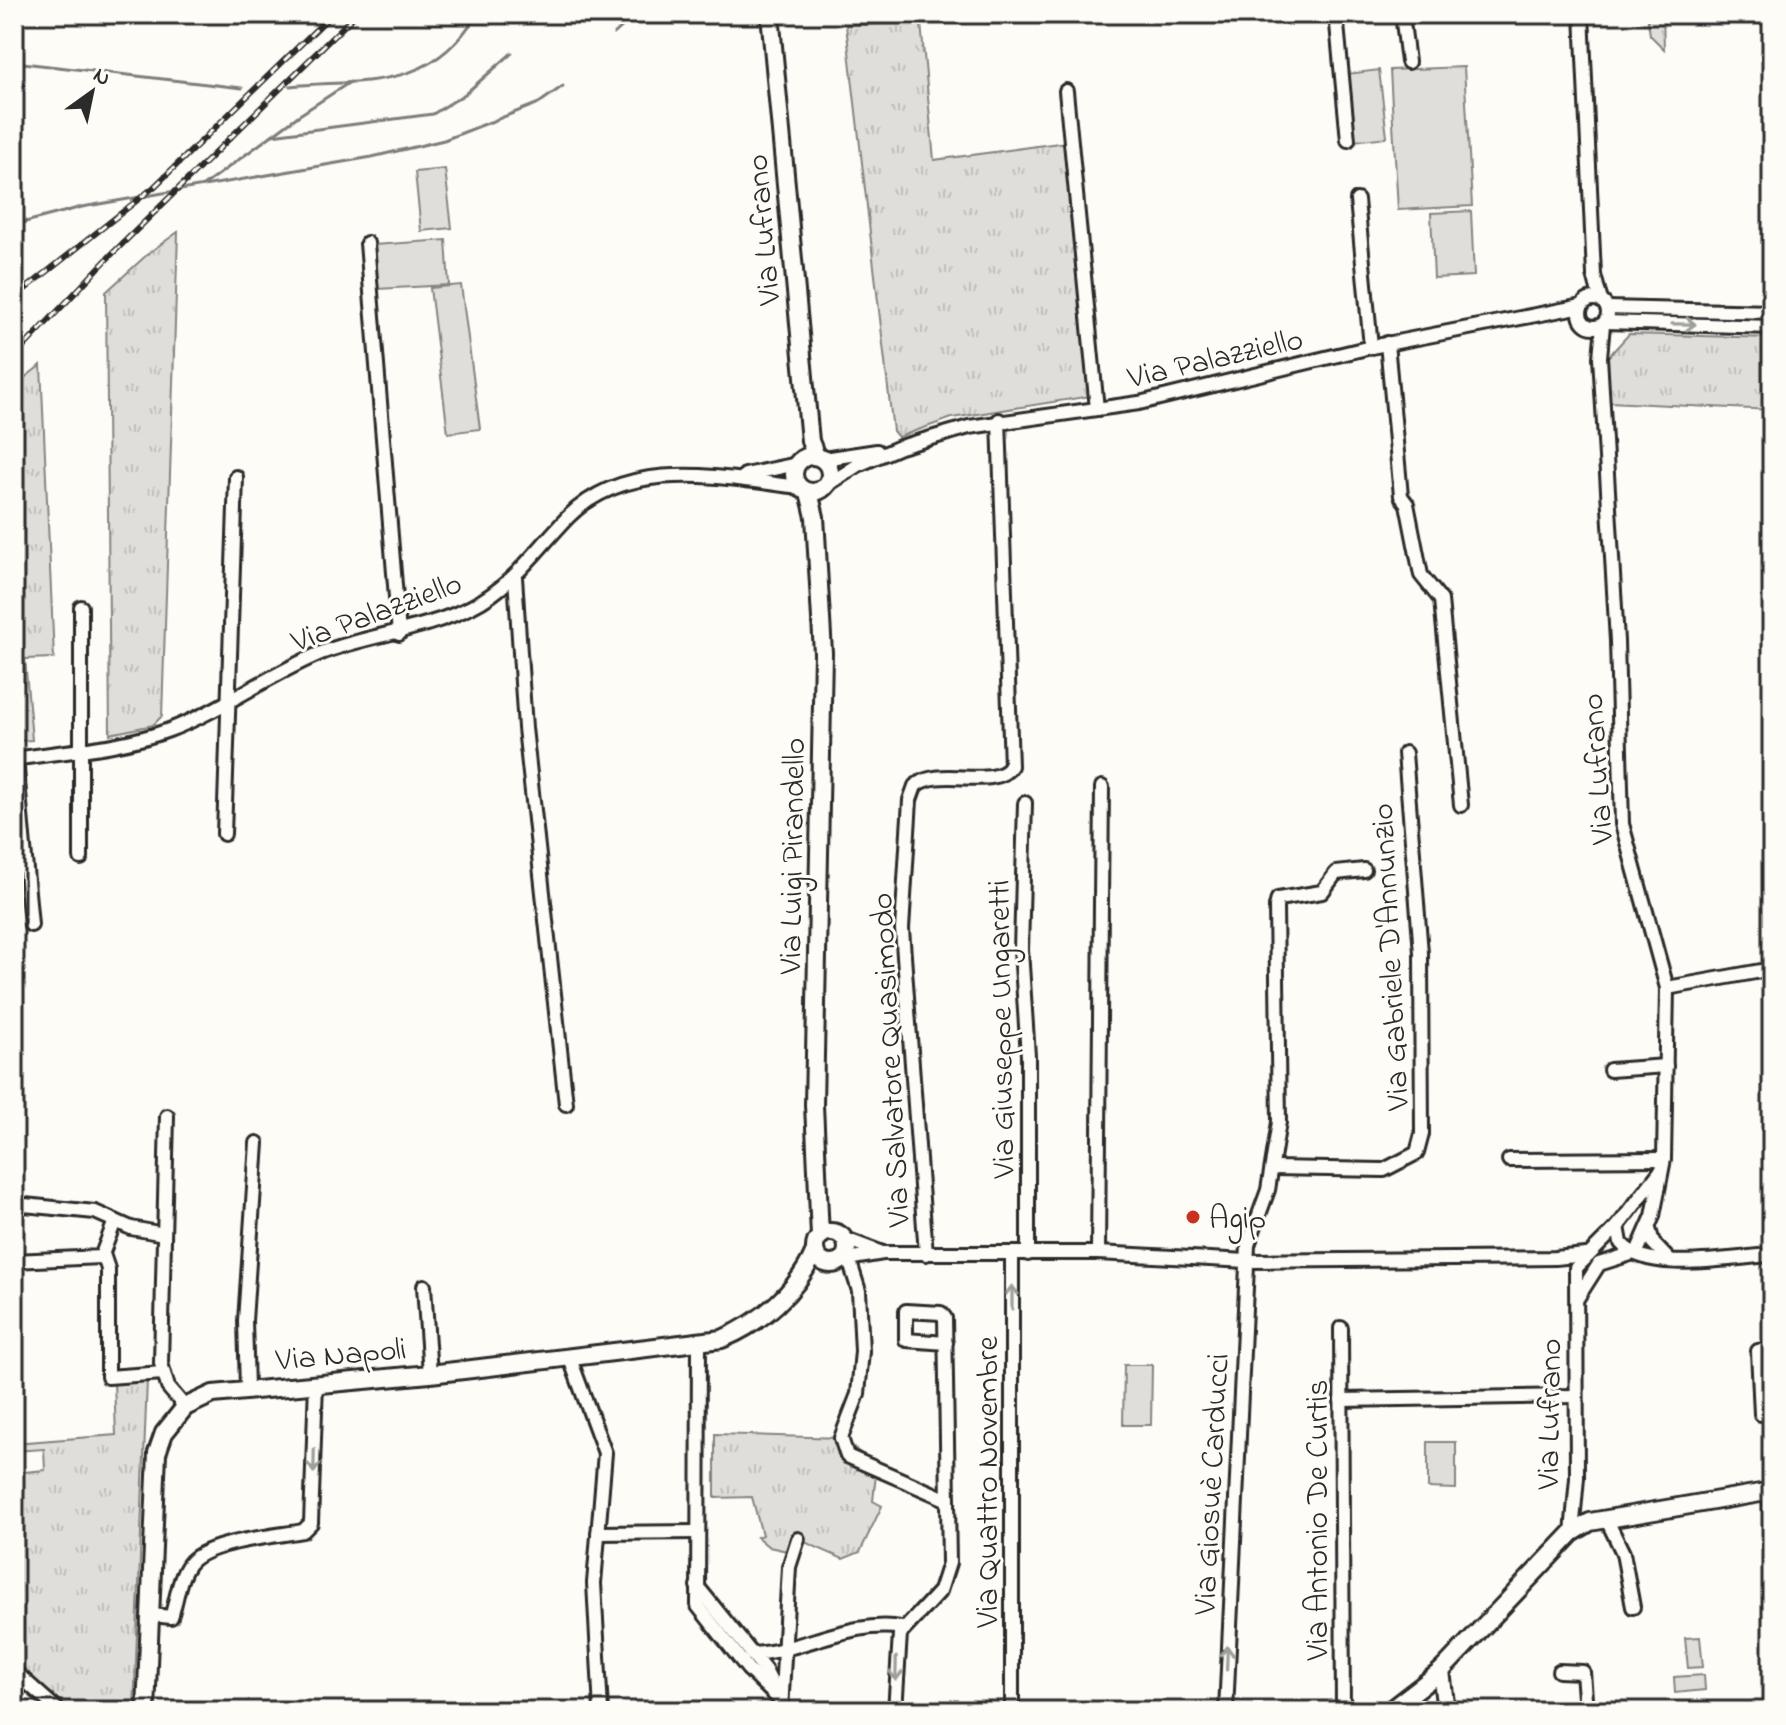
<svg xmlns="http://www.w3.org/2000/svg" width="1786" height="1725" font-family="'Indie Flower',sans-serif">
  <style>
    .grass { fill: url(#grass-tufts); stroke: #858482; stroke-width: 2 }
    .pitch { fill: #dfdeda; stroke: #858482; stroke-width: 2 }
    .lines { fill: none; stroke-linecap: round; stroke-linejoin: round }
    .stream { stroke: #7e7d7b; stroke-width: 3 }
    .street-casing { stroke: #2b2b2b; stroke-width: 18 }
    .secondary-casing { stroke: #2b2b2b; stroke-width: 22 }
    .street { stroke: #fdfcf7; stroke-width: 12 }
    .secondary { stroke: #fdfcf7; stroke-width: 16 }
    .rail-casing { stroke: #2b2b2b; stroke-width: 6 }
    .rail { stroke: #fdfcf7; stroke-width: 3; stroke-dasharray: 9; stroke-linecap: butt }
    .oneway { stroke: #9e9e9b }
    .poi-dot { fill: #c8321e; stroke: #fdfcf7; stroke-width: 3 }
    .labels { text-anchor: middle; stroke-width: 6; stroke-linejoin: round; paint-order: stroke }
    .street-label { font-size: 32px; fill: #2b2b2b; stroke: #fdfcf7 }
    .poi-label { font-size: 32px; fill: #2b2b2b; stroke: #fdfcf7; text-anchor: start }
  </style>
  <defs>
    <pattern id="grass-tufts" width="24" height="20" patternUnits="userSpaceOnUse" patternTransform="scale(2)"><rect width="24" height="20" fill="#dfdeda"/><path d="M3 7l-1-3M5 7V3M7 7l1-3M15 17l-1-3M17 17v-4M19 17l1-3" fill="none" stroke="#c0bfbb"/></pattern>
  </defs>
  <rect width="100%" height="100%" fill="#fdfcf7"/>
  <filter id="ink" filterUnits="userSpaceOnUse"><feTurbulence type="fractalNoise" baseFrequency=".0125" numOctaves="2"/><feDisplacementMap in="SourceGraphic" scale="16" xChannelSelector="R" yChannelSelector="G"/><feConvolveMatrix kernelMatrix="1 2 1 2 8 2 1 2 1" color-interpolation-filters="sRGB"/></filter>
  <g filter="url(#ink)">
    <g class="grass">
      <path d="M1647 14H1663L1664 49 1650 35Z"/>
      <path d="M921 23 934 160 1067 142 1091 396 952 418 898 437 893 431 846 25Z"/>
      <path d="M178 232 162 716 153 725 110 734 106 292 150 252Z"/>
      <path d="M1629 334 1772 338V410L1609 402 1608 357Z"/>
      <path d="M41 365 54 658 25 659 32 740 17 741 14 747V386Z"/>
      <path d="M147 1380 134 1711H64L14 1660V1473L45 1470 44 1449 14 1451V1443L116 1435 114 1382Z"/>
      <path d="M715 1434 841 1438 877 1466 873 1501 882 1506 860 1552 843 1559 798 1539 792 1552 769 1547 757 1537 762 1535 752 1497 715 1498Z"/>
    </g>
    <g class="pitch">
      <path d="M1464 67 1472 206 1398 210 1390 70Z"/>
      <path d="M1379 70 1387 137 1355 141 1347 74Z"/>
      <path d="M445 169 452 228 421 231 415 172Z"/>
      <path d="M1471 211 1474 276 1434 278 1431 213Z"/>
      <path d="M446 240 449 285 377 289 374 245Z"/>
      <path d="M461 285 480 429 448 433 430 288Z"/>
      <path d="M1124 1365H1152L1151 1425H1123Z"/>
      <path d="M1428 1442H1456V1489L1428 1488Z"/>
      <path d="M1700 1637 1703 1667 1688 1668 1685 1638Z"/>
      <path d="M1704 1675 1705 1690 1675 1693 1674 1677Z"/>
    </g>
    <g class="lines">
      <g class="stream">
        <path d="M614 34 636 14"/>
        <path d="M14 62 242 88"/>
        <path d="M290 86C368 79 431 91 477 14"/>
        <path d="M272 135 433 114 465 94 512 53"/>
        <path d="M203 186 298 116 350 82"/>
        <path d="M14 225 82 207 372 157 444 140 539 103 563 86"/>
      </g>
      <defs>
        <g id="street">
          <path d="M1336 14 1348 140"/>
          <path d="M1402 14 1408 62"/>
          <path d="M1582 14 1594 275 1601 301"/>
          <path d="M619 17 622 14"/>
          <path d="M1066 91 1097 409"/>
          <path d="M1357 200 1371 347"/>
          <path d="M367 243 399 634"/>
          <circle cx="1594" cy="313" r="14"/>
          <path d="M1607 308 1772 312"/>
          <path d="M1606 322 1772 327"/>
          <path d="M1387 343 1401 496 1407 504 1421 575 1441 600 1461 805"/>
          <path d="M823 459 877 451"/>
          <path d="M745 475 797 464"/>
          <path d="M827 485 858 465 900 447 969 427 1139 403 1371 347 1582 306"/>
          <path d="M515 577 525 728 566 1104"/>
          <path d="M14 759C65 751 121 748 169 730 222 710 268 675 321 653 370 634 423 631 471 607 512 587 537 549 568 517 629 456 723 478 799 487"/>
          <path d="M16 759 31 925"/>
          <path d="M1025 803 1021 950 1028 1056V1254"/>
          <path d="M224 834 236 477"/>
          <path d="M81 858V607"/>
          <path d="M1667 988 1772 969"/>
          <path d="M1610 1070 1666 1066"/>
          <path d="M167 1116 161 1363 168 1387 185 1407"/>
          <path d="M1509 1160 1664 1159"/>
          <path d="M1272 1168 1384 1170 1417 1153 1422 1134 1421 953 1405 753"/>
          <path d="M14 1204 95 1212 131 1228 164 1234"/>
          <path d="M1618 1226 1621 1243C1647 1275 1734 1257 1772 1255"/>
          <path d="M1649 1229 1653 1243 1670 1261"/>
          <path d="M843 1238 880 1252"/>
          <path d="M846 1250 859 1291 862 1351 858 1394 841 1438 847 1456 948 1500"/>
          <path d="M1098 1253 1102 787"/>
          <path d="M103 1254 108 1269V1377L163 1373"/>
          <path d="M926 1254 902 929 910 800 915 786C938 765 996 791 1011 766L999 420"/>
          <path d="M841 1260 883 1253H1098L1247 1261 1555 1258 1586 1255"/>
          <path d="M14 1261 101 1257 115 1221"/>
          <path d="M424 1286 430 1374"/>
          <path d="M1578 1297 1599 1264 1637 1252 1653 1216 1664 1159 1667 988 1622 824 1617 641 1600 357 1603 325"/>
          <path d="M1341 1328 1343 1711"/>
          <path d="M699 1343 698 1606 748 1669 782 1702"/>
          <path d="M569 1356 605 1453 594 1583 601 1711"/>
          <path d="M247 1388 245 1321 257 1143"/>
          <path d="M1341 1400 1575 1396"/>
          <path d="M1761 1414 1758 1351 1772 1349"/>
          <path d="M1769 1491 1772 1519"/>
          <path d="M1606 1518 1623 1553 1633 1607"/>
          <path d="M598 1533 697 1532"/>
          <path d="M1572 1533 1577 1478 1576 1268 1618 1226 1659 1173"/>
          <path d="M697 1586 765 1670 776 1692"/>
          <path d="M152 1615 171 1617C177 1600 178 1579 189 1564 205 1542 276 1536 303 1531L311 1523 316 1383"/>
          <path d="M751 1654C801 1652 851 1619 902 1628"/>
          <path d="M14 1671 59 1711"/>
          <path d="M1559 1671 1583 1672 1586 1711"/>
          <path d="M781 1711 789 1567 798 1539"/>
          <path d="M895 1711 900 1634 940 1591 949 1563 945 1318 941 1313 906 1311V1340L946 1343"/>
          <path d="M1012 1711V1254"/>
          <path d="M1226 1711 1248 1245 1268 1190 1279 1122 1276 907 1278 899 1322 892 1336 873 1364 870"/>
        </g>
        <g id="secondary">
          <path d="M770 14 810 441 816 456"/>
          <circle cx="812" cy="474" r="18"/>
          <path d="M809 492 815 517 823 653 814 1105 820 1236"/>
          <circle cx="831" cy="1248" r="16"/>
          <path d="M1441 1671 1446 1711"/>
          <path d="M146 1711 157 1453 164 1433 185 1407 213 1394 430 1374 722 1339C762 1322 797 1292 815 1251"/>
          <path d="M1389 1711 1441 1671 1572 1533 1590 1522 1772 1491"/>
        </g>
      </defs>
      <use href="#street" class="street-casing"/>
      <use href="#secondary" class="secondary-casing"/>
      <use href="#street" class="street"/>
      <use href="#secondary" class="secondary"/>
      <defs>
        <g id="rail">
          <path d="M14 298 154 187 332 14"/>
          <path d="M14 357 111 255 356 14"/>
        </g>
      </defs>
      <use href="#rail" class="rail-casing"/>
      <use href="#rail" class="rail"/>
    </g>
    <defs><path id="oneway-shaft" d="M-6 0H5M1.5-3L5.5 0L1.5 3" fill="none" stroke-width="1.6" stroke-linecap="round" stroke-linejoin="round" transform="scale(2)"/></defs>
    <g class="oneway">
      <use href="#oneway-shaft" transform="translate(1684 324) rotate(1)"/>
      <use href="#oneway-shaft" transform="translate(1012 1297) rotate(-90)"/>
      <use href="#oneway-shaft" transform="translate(314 1461) rotate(91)"/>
      <use href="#oneway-shaft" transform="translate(1227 1658) rotate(-88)"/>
      <use href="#oneway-shaft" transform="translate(896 1669) rotate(91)"/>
    </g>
  </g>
  <circle class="poi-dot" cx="1193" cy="1217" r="8"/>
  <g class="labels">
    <g class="street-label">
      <text transform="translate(762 230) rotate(-95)" y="11">Via Lufrano</text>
      <text transform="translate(1215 357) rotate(-13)" y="11">Via Palazziello</text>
      <text transform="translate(376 611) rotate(-20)" y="11">Via Palazziello</text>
      <text transform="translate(1596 769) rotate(-94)" y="11">Via Lufrano</text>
      <text transform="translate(791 856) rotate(-89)" y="11">Via Luigi Pirandello</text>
      <text transform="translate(1389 957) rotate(-93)" y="11">Via Gabriele D'Annunzio</text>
      <text transform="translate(1000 1029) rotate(-91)" y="11">Via Giuseppe Ungaretti</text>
      <text transform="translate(889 1060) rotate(-93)" y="11">Via Salvatore Quasimodo</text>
      <text transform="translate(341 1353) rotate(-5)" y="11">Via Napoli</text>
      <text transform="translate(1548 1414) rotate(-89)" y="11">Via Lufrano</text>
      <text transform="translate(986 1482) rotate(-90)" y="11">Via Quattro Novembre</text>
      <text transform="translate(1210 1484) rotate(-87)" y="11">Via Giosuè Carducci</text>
      <text transform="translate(1316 1520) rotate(-90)" y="11">Via Antonio De Curtis</text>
    </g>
    <g class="poi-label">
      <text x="1209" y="1228">Agip</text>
    </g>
  </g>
  <rect width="1786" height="1725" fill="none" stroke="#fdfcf7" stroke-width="48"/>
  <rect x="24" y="24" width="1738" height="1677" fill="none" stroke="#2b2b2b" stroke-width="3" filter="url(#ink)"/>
  <g transform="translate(92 92) rotate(33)" stroke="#fdfcf7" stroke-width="6" paint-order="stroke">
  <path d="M0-6L14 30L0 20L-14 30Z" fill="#2b2b2b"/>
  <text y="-12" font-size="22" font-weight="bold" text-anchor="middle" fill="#2b2b2b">N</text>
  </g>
</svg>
